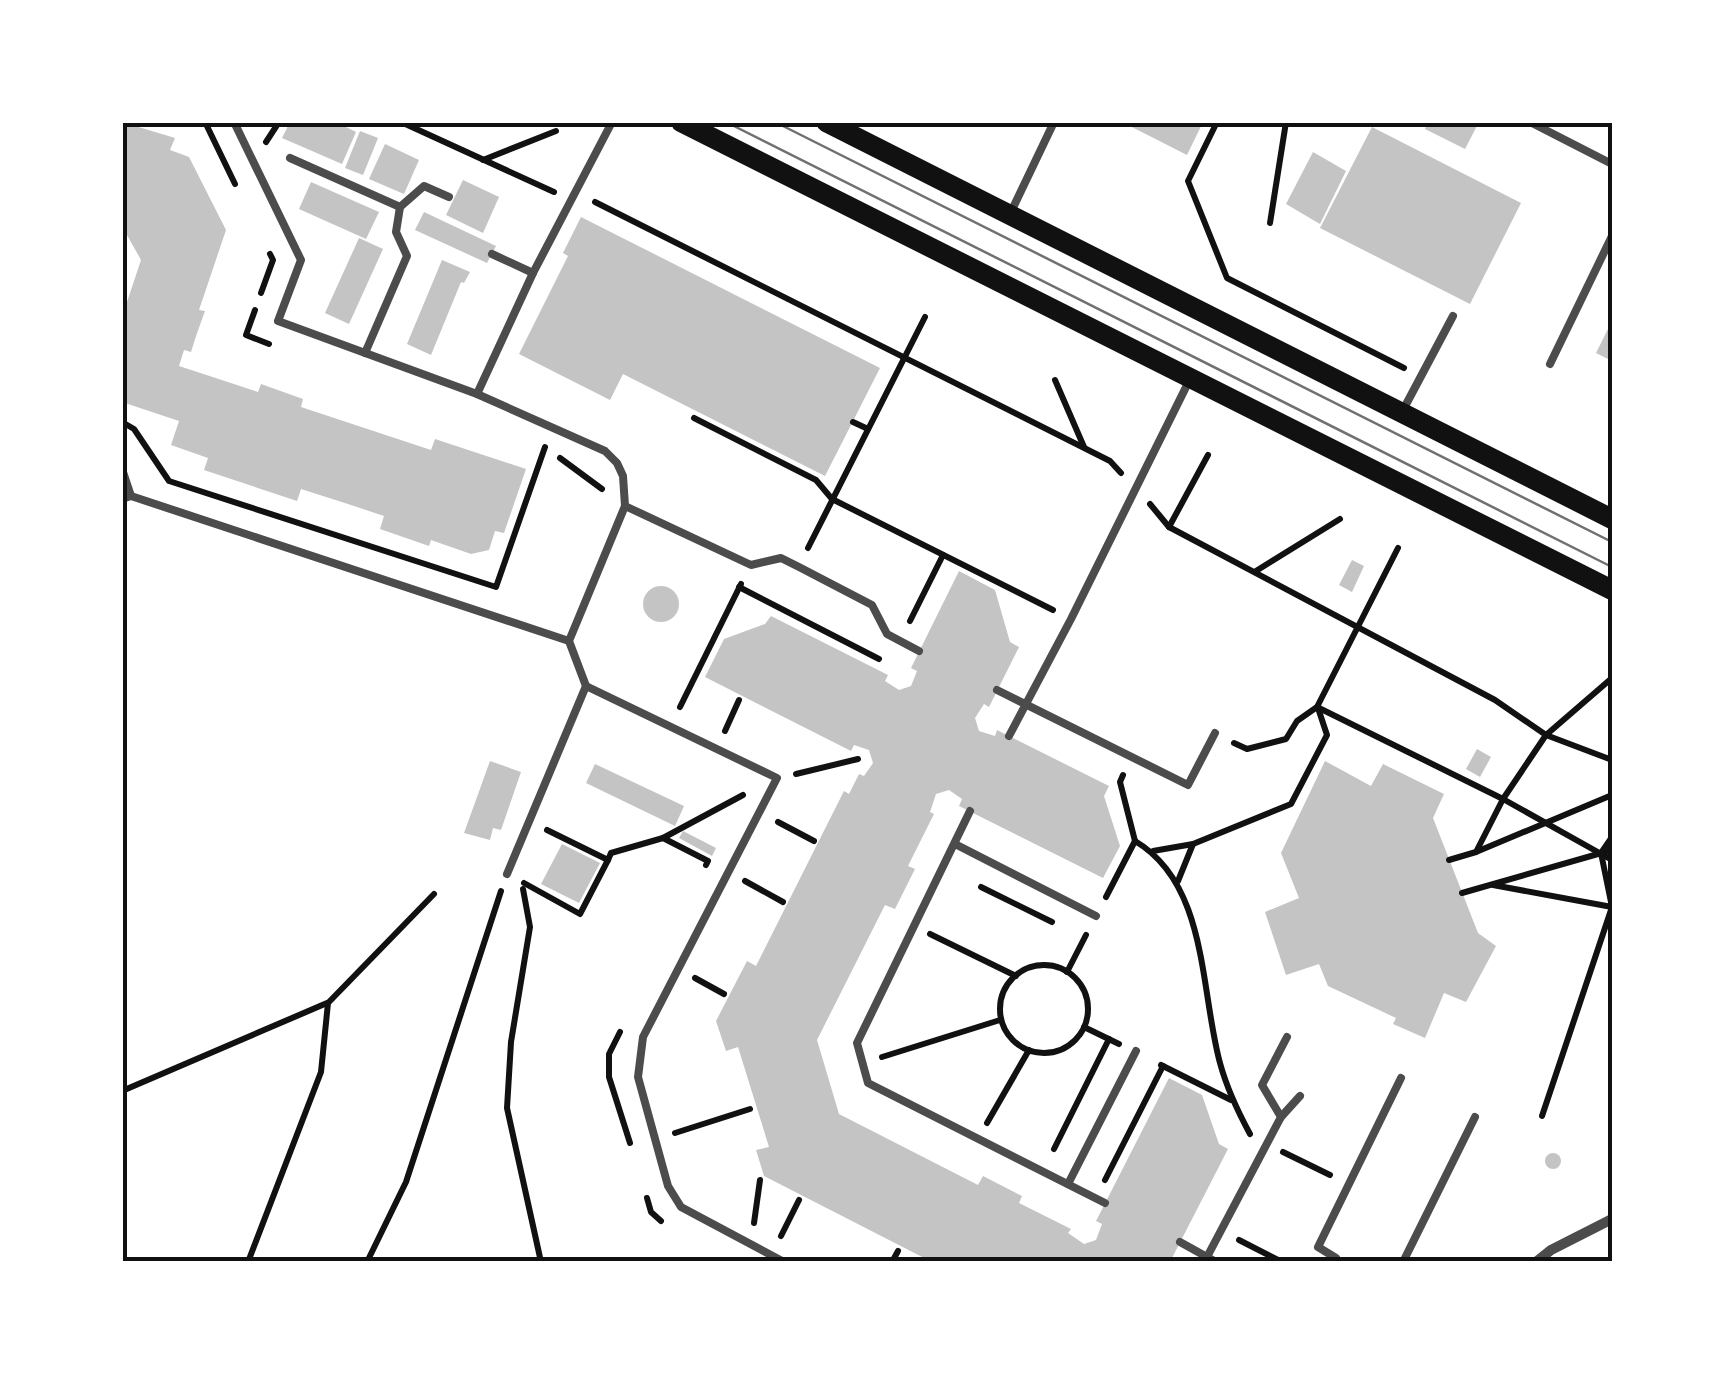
<svg xmlns="http://www.w3.org/2000/svg" width="1735" height="1384" font-family="Mulish,sans-serif">
  <style>
    .building { fill: #c4c4c4 }
    .lines { fill: none; stroke-linecap: round; stroke-linejoin: round }
    .path { stroke: #111; stroke-width: 6 }
    .service { stroke: #4c4c4c; stroke-width: 8 }
    .minor { stroke: #4c4c4c; stroke-width: 10 }
    .secondary { stroke: #111; stroke-width: 20 }
    .tram { stroke: #707070; stroke-width: 2.5 }
    .neatline { fill: none; stroke: #111; stroke-width: 4 }
  </style>
  <rect width="100%" height="100%" fill="#fff"/>
  <g class="building">
    <path d="M122 122 175 138 170 150 189 157 226 230 199 310 205 311 196 336 191 352 184 350 179 366 258 392 261 384 303 399 301 407 431 450 435 439 526 469 504 533 495 531 489 550 471 554 431 540 429 546 380 529 384 516 348 504 301 489 297 501 204 470 208 458 171 445 179 421 122 402V304L126 305 141 260 122 226Z"/>
    <path d="M290 122H336L356 132 342 164 282 138Z"/>
    <path d="M1122 122H1203L1187 155Z"/>
    <path d="M1428 122H1479L1465 149 1425 129Z"/>
    <path d="M1372 127 1521 203 1470 304 1320 228Z"/>
    <path d="M360 131 378 138 363 175 345 168Z"/>
    <path d="M385 144 419 160 404 194 369 179Z"/>
    <path d="M1313 152 1346 171 1320 224 1286 204Z"/>
    <path d="M463 180 499 197 483 233 446 215Z"/>
    <path d="M311 182 379 212 366 239 299 209Z"/>
    <path d="M424 212 496 246 487 263 415 230Z"/>
    <path d="M581 217 880 368 825 476 623 374 610 400 519 354 568 256 563 253Z"/>
    <path d="M359 238 383 249 349 324 325 313Z"/>
    <path d="M442 260 470 272 464 283 461 282 431 355 407 344Z"/>
    <path d="M1612 321V361L1596 353Z"/>
    <path d="M1352 560 1364 566 1352 592 1339 585Z"/>
    <path d="M959 571 995 590 1010 642 1019 647 989 707 984 704 975 718 979 731 995 736 997 730 1109 786 1104 796 1120 846 1103 878 959 806 962 799 949 790 936 794 930 812 934 814 908 866 915 869 895 909 885 905 817 1040 839 1114 978 1185 983 1176 1022 1196 1019 1203 1071 1229 1068 1233 1084 1244 1096 1240 1102 1224 1096 1221 1169 1078 1202 1095 1219 1144 1228 1149 1171 1260 1165 1257 1163 1262H932L764 1176 756 1150 769 1147 738 1047 726 1051 716 1021 747 961 756 966 844 791 849 794 859 774 864 776 873 763 869 750 854 745 851 751 705 677 724 639 765 624 771 616 888 675 885 681 899 690 911 686 917 671 911 668Z"/>
    <circle cx="661" cy="604" r="18"/>
    <path d="M1477 749 1491 757 1480 777 1466 769Z"/>
    <path d="M490 761 521 772 501 830 493 828 490 840 464 833Z"/>
    <path d="M1325 761 1371 786 1383 764 1444 794 1433 818 1478 933 1496 946 1466 1002 1444 993 1425 1038 1393 1024 1396 1018 1328 986 1319 964 1286 975 1265 912 1299 898 1281 853Z"/>
    <path d="M595 764 684 806 675 826 586 783Z"/>
    <path d="M683 831 716 848 712 856 679 838Z"/>
    <path d="M562 844 600 863 579 903 541 884Z"/>
    <circle cx="1553" cy="1161" r="8"/>
  </g>
  <g class="lines">
    <g class="path">
      <path d="M205 122 235 184"/>
      <path d="M401 122 554 192"/>
      <path d="M1217 122 1188 181 1227 278 1404 368"/>
      <path d="M266 142 279 122"/>
      <path d="M483 160 556 131"/>
      <path d="M595 202 1110 461 1121 473"/>
      <path d="M1270 223 1286 122"/>
      <path d="M261 293 273 260 270 254"/>
      <path d="M255 310 246 335 269 344"/>
      <path d="M1055 380 1084 447"/>
      <path d="M694 418 816 480 832 499 1053 610"/>
      <path d="M122 422 134 429 169 481 496 587 545 447"/>
      <path d="M853 422 868 429"/>
      <path d="M560 458 602 489"/>
      <path d="M1150 504 1169 527 1495 700 1546 735 1612 760"/>
      <path d="M1169 527 1208 455"/>
      <path d="M808 548 925 317"/>
      <path d="M1256 571 1340 519"/>
      <path d="M739 587 879 659"/>
      <path d="M910 621 943 555"/>
      <path d="M680 707 741 584"/>
      <path d="M1317 707 1503 799 1612 860"/>
      <path d="M725 731 739 700"/>
      <path d="M1234 743 1247 749 1286 739 1297 721 1317 707 1398 548"/>
      <path d="M796 774 858 759"/>
      <path d="M1123 775 1120 782 1135 841C1208 884 1200 990 1220 1063 1227 1089 1237 1110 1250 1134"/>
      <path d="M778 822 814 841"/>
      <path d="M663 838 708 861 706 865"/>
      <path d="M1153 851 1193 844 1291 804 1327 735 1318 708"/>
      <path d="M1476 852 1612 795"/>
      <path d="M608 860 611 853 663 838 743 795"/>
      <path d="M1449 860 1476 852 1503 799 1546 735 1612 678"/>
      <path d="M745 881 783 902"/>
      <path d="M1178 881 1193 844"/>
      <path d="M524 883 580 914 608 860 547 830"/>
      <path d="M1493 885 1612 907"/>
      <path d="M981 887 1052 922"/>
      <path d="M523 889 530 927 511 1042 507 1108 541 1262"/>
      <path d="M1462 893 1612 850"/>
      <path d="M1106 897 1135 841"/>
      <path d="M930 934 1016 976"/>
      <circle cx="1044" cy="1009" r="44"/>
      <path d="M1067 972 1086 935"/>
      <path d="M695 978 724 994"/>
      <path d="M1084 1027 1119 1044"/>
      <path d="M620 1032 609 1054V1077L630 1143"/>
      <path d="M882 1057 1000 1020"/>
      <path d="M1161 1065 1231 1100"/>
      <path d="M122 1091 327 1003"/>
      <path d="M1542 1116 1612 907 1601 853 1612 837"/>
      <path d="M987 1123 1029 1050"/>
      <path d="M675 1133 750 1109"/>
      <path d="M1054 1149 1109 1039"/>
      <path d="M1283 1152 1330 1175"/>
      <path d="M1105 1180 1163 1066"/>
      <path d="M647 1198 651 1212 661 1221"/>
      <path d="M754 1223 760 1180"/>
      <path d="M781 1236 799 1200"/>
      <path d="M1239 1240 1282 1262"/>
      <path d="M248 1262 321 1072 328 1003 434 894"/>
      <path d="M367 1262 406 1182 501 891"/>
      <path d="M892 1262 898 1251"/>
    </g>
    <g class="service">
      <path d="M234 122 301 260 278 321 477 394"/>
      <path d="M1530 122 1612 164"/>
      <path d="M290 158 400 207 396 232 407 256 365 353"/>
      <path d="M400 207 424 186 449 197"/>
      <path d="M1011 212 1054 122"/>
      <path d="M492 254 533 273"/>
      <path d="M1550 364 1612 236"/>
      <path d="M1402 412 1453 316"/>
      <path d="M122 469 131 496"/>
      <path d="M122 499 131 496 569 641"/>
      <path d="M625 506 751 565 781 558 799 567 872 605 887 634 919 651"/>
      <path d="M586 686 777 778 643 1037 638 1077 668 1186 681 1207 784 1262"/>
      <path d="M997 690 1188 785 1215 733"/>
      <path d="M1009 736 1071 619 1190 379"/>
      <path d="M970 811 857 1043 868 1083 1105 1203"/>
      <path d="M955 844 1096 916"/>
      <path d="M507 874 586 686 569 641 625 506 623 476 617 463 605 451 477 394 533 273 612 122"/>
      <path d="M1281 1117 1300 1096"/>
      <path d="M1068 1184 1136 1051"/>
      <path d="M1180 1242 1207 1257 1205 1262"/>
      <path d="M1336 1258 1318 1247 1401 1078"/>
      <path d="M1216 1262 1207 1257 1281 1117 1262 1085 1287 1037"/>
      <path d="M1403 1262 1475 1117"/>
    </g>
    <path class="minor" d="M1536 1262 1551 1250 1612 1219"/>
    <g class="secondary">
      <path d="M681 122 1612 590"/>
      <path d="M826 122 1612 519"/>
    </g>
    <g class="tram">
      <path d="M726 122 1612 567"/>
      <path d="M775 122 1612 542"/>
    </g>
  </g>
  <rect width="1735" height="1384" fill="none" stroke="#ffffff" stroke-width="250"/>
  <rect x="125" y="125" width="1485" height="1134" class="neatline"/>
</svg>
